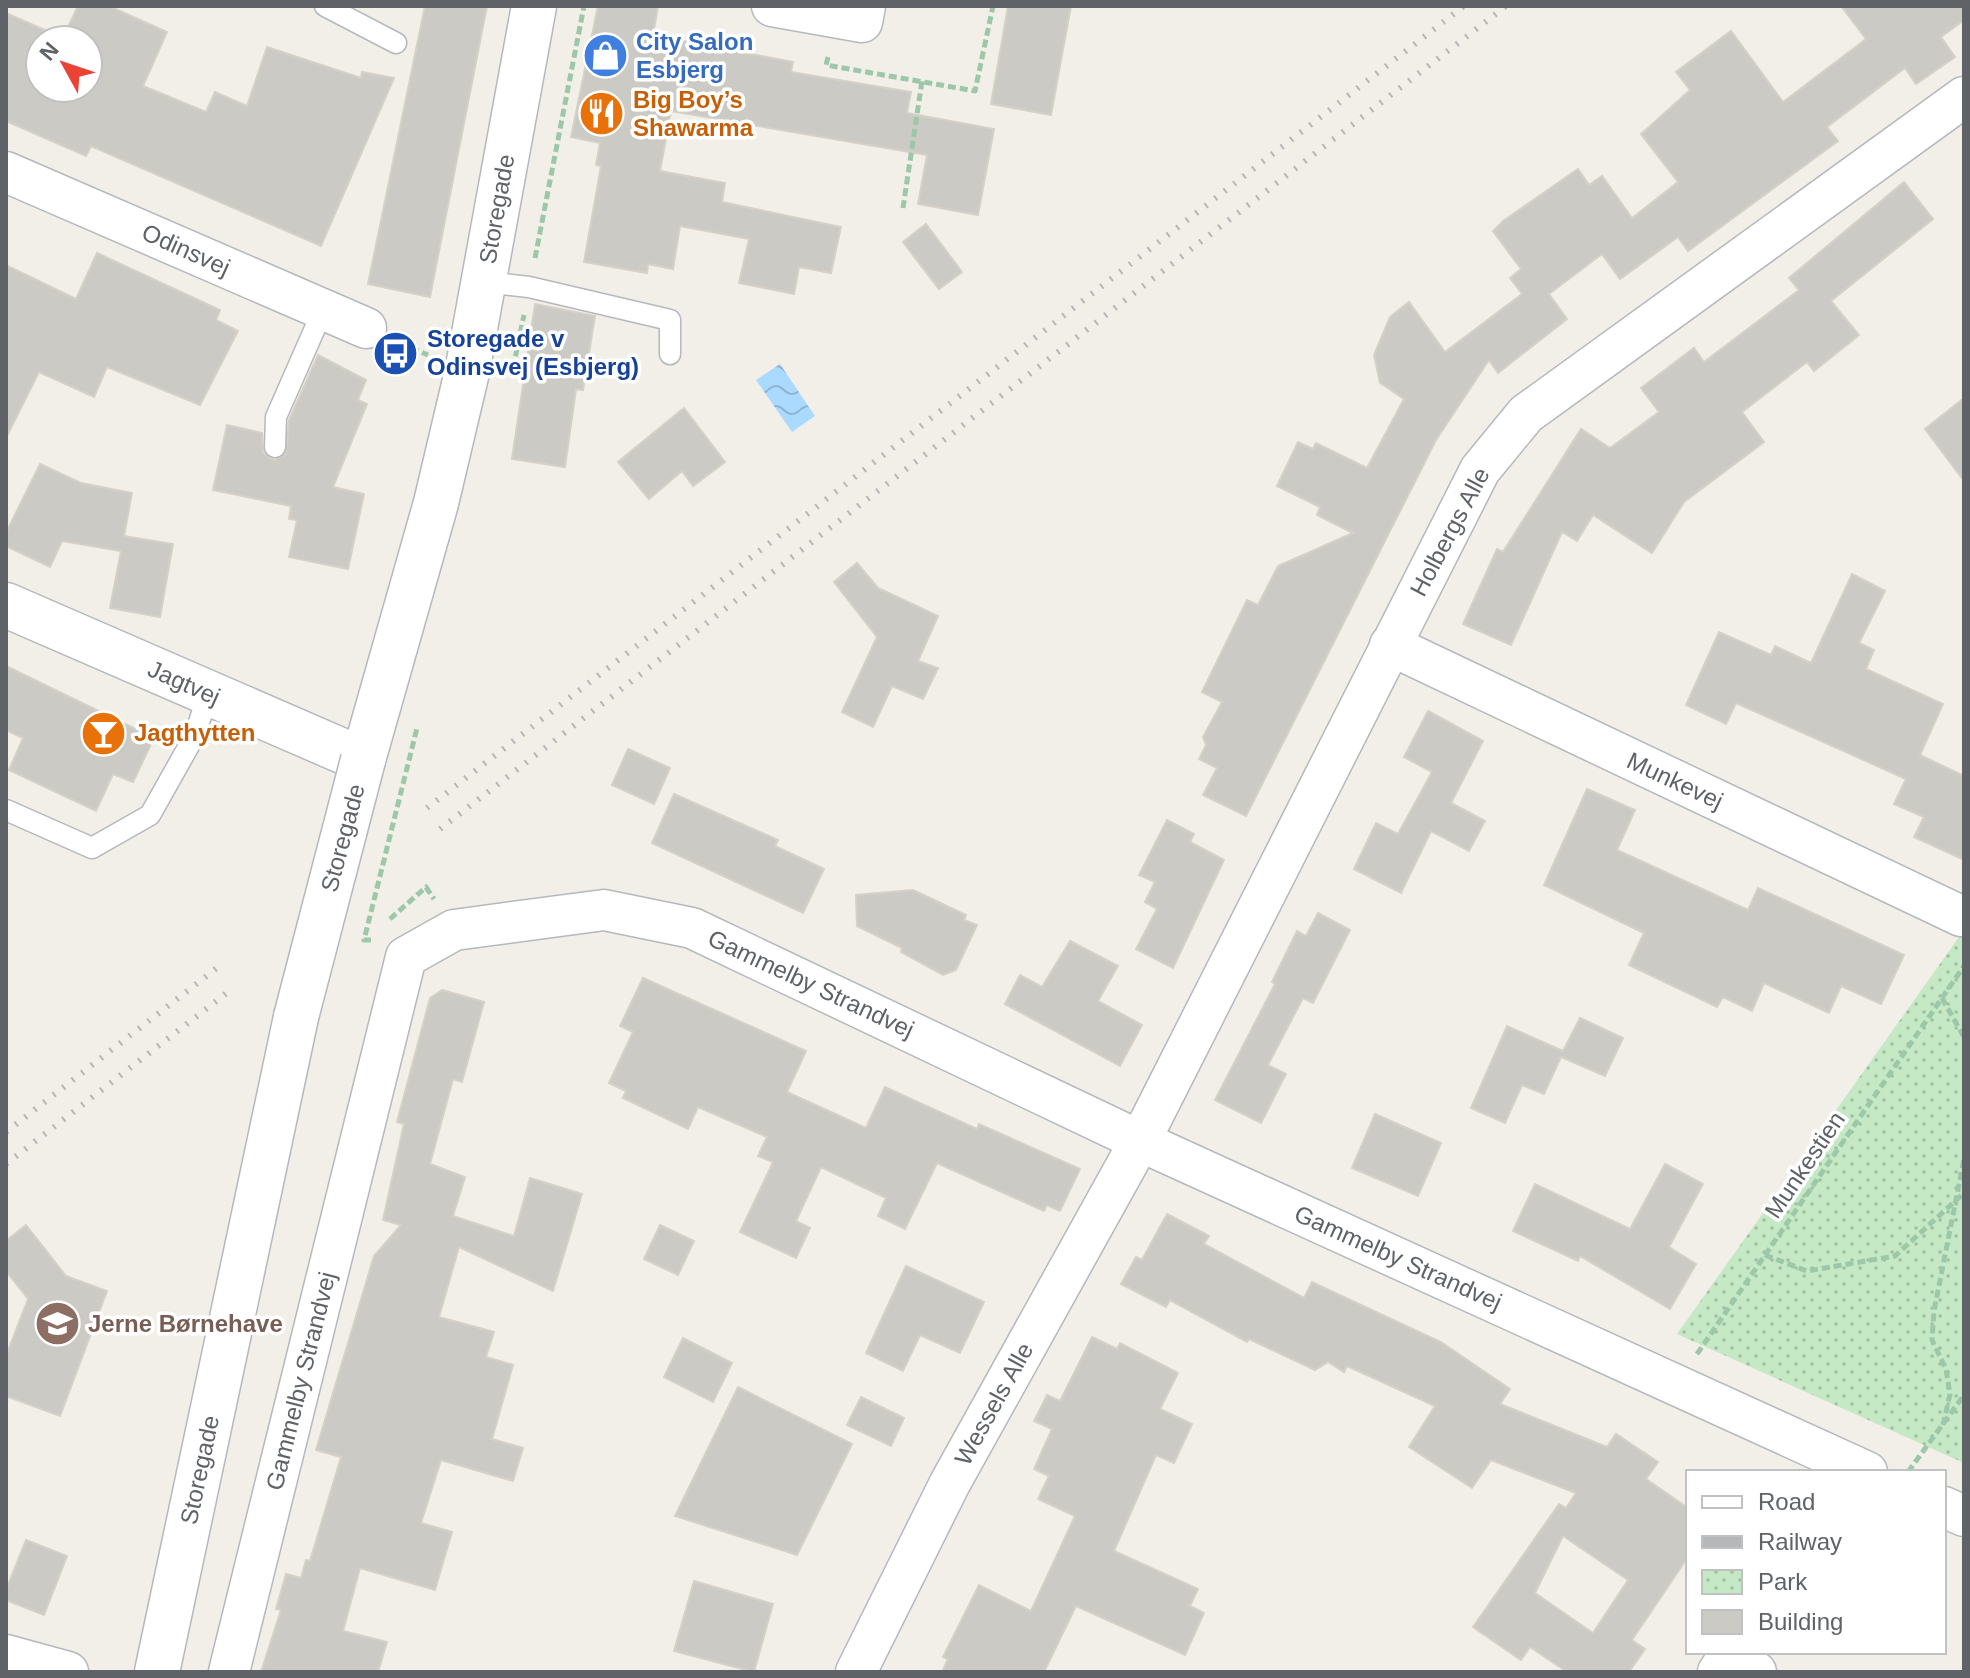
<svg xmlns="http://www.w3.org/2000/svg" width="1970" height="1678" font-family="Helvetica,sans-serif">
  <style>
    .park { fill: url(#park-dots) }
    .water { fill: url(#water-waves) }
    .building { fill: #cccac5; stroke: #d6d1c6; stroke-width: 2; fill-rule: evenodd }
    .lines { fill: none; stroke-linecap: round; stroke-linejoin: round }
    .service-casing { stroke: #b5b8bc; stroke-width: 23 }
    .minor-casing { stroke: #b5b8bc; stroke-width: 43 }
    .tertiary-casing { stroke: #b5b8bc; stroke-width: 47 }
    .path { stroke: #9cc7a9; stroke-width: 5; stroke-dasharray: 8 4; stroke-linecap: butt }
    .service { stroke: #fff; stroke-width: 20 }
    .minor { stroke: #fff; stroke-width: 40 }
    .tertiary { stroke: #fff; stroke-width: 44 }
    .rail { stroke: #b6b7b8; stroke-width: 6; stroke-dasharray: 2 10; stroke-linecap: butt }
    .tertiary-bridge-casing { stroke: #b5b8bc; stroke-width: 47; stroke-linecap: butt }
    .tertiary-bridge { stroke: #fff; stroke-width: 44 }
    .labels { text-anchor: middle; stroke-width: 7; stroke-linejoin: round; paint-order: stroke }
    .shop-label { font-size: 24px; font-weight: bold; fill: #366cbe; stroke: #fff; text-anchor: start }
    .food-label { font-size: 24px; font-weight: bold; fill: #c56008; stroke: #fff; text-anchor: start }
    .street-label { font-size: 24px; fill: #5f6368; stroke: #fff }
    .transit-label { font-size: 24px; font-weight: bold; fill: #164399; stroke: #fff; text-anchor: start }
    .education-label { font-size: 24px; font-weight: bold; fill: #785e54; stroke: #fff; text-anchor: start }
  </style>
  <defs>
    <pattern id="park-dots" width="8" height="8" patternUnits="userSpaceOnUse" patternTransform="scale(2)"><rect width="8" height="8" fill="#c5e8c5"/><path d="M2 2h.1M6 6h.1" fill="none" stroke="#a3c0a4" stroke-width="1.8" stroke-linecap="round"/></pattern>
    <pattern id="water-waves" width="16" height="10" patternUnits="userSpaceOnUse" patternTransform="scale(2)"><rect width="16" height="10" fill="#aadaff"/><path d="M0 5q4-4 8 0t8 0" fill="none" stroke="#8eb4d2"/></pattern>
  </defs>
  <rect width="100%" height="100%" fill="#f1efe8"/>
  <path class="park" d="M1964 930V1463L1677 1334Z"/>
  <path class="water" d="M780 364 815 416 792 432 756 380Z"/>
  <g class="building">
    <path d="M78 6H109L167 32 143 86 206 112 215 92 247 106 267 47 361 78 362 72 394 78 321 246 91 146 86 156 6 121V13L63 38ZM40 40H88V88H40Z"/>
    <path d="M425 6H487L430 297 368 284Z"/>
    <path d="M598 6H658L653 35 793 62 791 72 911 92 907 113 994 129 978 215 918 204 927 155 671 111 660 171 725 183 722 202 841 227 831 273 799 267 794 294 739 283 749 239 680 226 673 269 648 264 647 273 584 262 601 166 596 165 600 143 571 137Z"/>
    <path d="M1008 6H1071L1051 115 991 104Z"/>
    <path d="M1841 6H1964V20L1941 37 1955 57 1916 84 1905 68 1827 127 1838 141 1688 251 1678 237 1620 279 1602 254 1549 294 1567 319 1498 373 1489 360 1436 440 1246 816 1203 795 1217 768 1199 759 1206 745 1203 737 1222 702 1202 692 1247 600 1258 605 1278 566 1353 533 1317 515 1320 507 1277 486 1298 442 1313 449 1316 443 1367 468 1404 399 1380 383 1374 355 1390 317 1409 302 1445 352 1522 294 1510 278 1521 269 1493 231 1503 221 1578 169 1589 185 1602 176 1632 218 1678 182 1641 134 1690 90 1676 72 1731 31 1783 102 1866 39Z"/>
    <path d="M1904 182 1933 219 1831 301 1859 335 1814 371 1807 362 1742 412 1764 442 1684 502 1652 553 1593 515 1577 541 1562 532 1511 645 1463 624 1497 549 1503 552 1581 429 1610 448 1659 412 1641 388 1694 348 1704 362 1799 290 1789 278Z"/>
    <path d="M926 224 962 272 939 289 903 242Z"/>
    <path d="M97 253 220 310 216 320 238 331 200 405 107 367 94 397 39 372 6 438V265L76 299Z"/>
    <path d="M535 304 595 316 583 390 576 389 565 467 512 459Z"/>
    <path d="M318 355 366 380 358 400 367 404 333 487 364 494 348 569 289 557 297 520 289 519 291 506 213 490 227 425 262 433 263 452 269 458 275 460 286 454 289 420Z"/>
    <path d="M1964 398V481L1925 429Z"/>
    <path d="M684 408 725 462 693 486 682 471 649 499 618 462Z"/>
    <path d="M40 464 81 483 132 493 124 536 173 544 160 617 110 608 121 551 62 541 50 567 6 546V533Z"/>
    <path d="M857 563 878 588 938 616 918 661 938 668 923 699 892 686 873 727 842 712 877 637 834 582Z"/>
    <path d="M1852 574 1885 591 1859 643 1874 650 1866 669 1943 704 1920 755 1964 776V860L1914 837 1924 817 1894 804 1906 779 1736 703 1726 724 1686 705 1719 632 1771 655 1775 646 1811 663Z"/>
    <path d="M6 666 154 738 133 782 113 774 96 811 9 770 23 738 6 730Z"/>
    <path d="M1428 711 1483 741 1451 803 1485 821 1469 851 1431 831 1401 893 1354 869 1376 823 1398 834 1432 772 1404 757Z"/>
    <path d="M628 749 670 768 654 804 612 785Z"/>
    <path d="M1587 789 1635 810 1617 850 1748 910 1758 888 1904 955 1881 1004 1841 986 1829 1013 1764 983 1752 1011 1723 997 1717 1007 1629 965 1644 933 1544 885Z"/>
    <path d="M674 794 778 840 775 846 824 869 803 913 652 843Z"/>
    <path d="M1167 820 1194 834 1190 842 1224 860 1173 968 1136 949 1157 909 1145 902 1155 882 1139 875Z"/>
    <path d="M913 890 966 915 964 920 977 925 956 970 943 975 901 952 902 948 857 926 856 895Z"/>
    <path d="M1318 913 1350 930 1313 1003 1303 998 1268 1065 1286 1074 1261 1123 1215 1100 1275 984 1272 982 1297 931 1306 936Z"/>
    <path d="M1070 941 1118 966 1098 1001 1142 1025 1120 1066 1005 1004 1020 975 1042 987Z"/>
    <path d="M643 978 806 1051 787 1092 866 1128 885 1087 977 1129 979 1124 1080 1169 1060 1211 1047 1205 1044 1211 937 1163 905 1229 878 1216 886 1198 821 1167 796 1221 810 1228 796 1258 740 1232 773 1162 758 1156 767 1137 698 1107 688 1129 623 1098 626 1091 609 1083 633 1032 620 1026Z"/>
    <path d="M442 990 484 1002 462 1082 453 1079 430 1164 465 1177 453 1216 514 1236 530 1178 582 1194 553 1291 459 1247 439 1317 494 1332 486 1357 513 1365 492 1439 523 1448 513 1481 441 1460 421 1523 452 1532 435 1590 360 1568 343 1631 387 1642 378 1672H261L281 1610 276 1609 286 1574 301 1578 306 1560 310 1561 341 1457 316 1450 374 1256 401 1225 383 1220 404 1124 397 1122 430 998Z"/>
    <path d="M1580 1018 1623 1038 1605 1076 1561 1057 1544 1094 1522 1085 1505 1123 1471 1108 1507 1026 1563 1051Z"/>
    <path d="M1375 1114 1441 1143 1418 1196 1352 1168Z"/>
    <path d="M1665 1164 1703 1184 1669 1247 1696 1264 1670 1309 1580 1256 1578 1261 1513 1231 1535 1184 1630 1229Z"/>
    <path d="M1167 1214 1209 1236 1204 1244 1304 1298 1312 1282 1441 1342 1510 1389 1500 1404 1607 1447 1616 1434 1658 1462 1646 1479 1688 1508V1557L1632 1640 1645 1649 1629 1672H1567L1530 1647 1521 1660 1473 1627 1559 1504 1566 1508 1576 1493 1491 1460 1472 1488 1409 1447 1435 1406 1347 1366 1344 1372 1328 1362 1315 1370 1249 1339 1247 1342 1170 1300 1166 1307 1121 1284 1136 1257 1142 1260ZM1563 1536 1628 1580 1593 1633 1535 1593Z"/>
    <path d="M26 1225 66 1276 107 1291 60 1416 6 1396V1356L28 1299 6 1271V1241Z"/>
    <path d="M660 1225 694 1241 678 1275 644 1259Z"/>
    <path d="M906 1266 984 1302 960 1353 920 1335 903 1371 866 1353Z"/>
    <path d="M1092 1337 1117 1349 1120 1343 1178 1373 1160 1409 1192 1424 1174 1463 1156 1455 1114 1551 1198 1589 1190 1606 1204 1613 1185 1655 1076 1606 1044 1672H942L948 1659 943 1657 979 1585 1031 1611 1075 1516 1038 1499 1049 1476 1034 1469 1052 1429 1034 1421 1047 1395 1060 1401Z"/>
    <path d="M683 1338 732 1363 713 1402 664 1377Z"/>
    <path d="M738 1387 852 1444 797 1555 675 1516Z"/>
    <path d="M861 1397 904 1418 891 1446 847 1425Z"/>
    <path d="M26 1540 67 1556 44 1615 6 1600V1590Z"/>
    <path d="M694 1581 773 1604 754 1672 674 1651Z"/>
  </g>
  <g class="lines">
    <defs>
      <g id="service">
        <path d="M325 6 396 43"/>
        <path d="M484 282 529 287 670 320V354"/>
        <path d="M275 447 276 417 323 310"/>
        <path d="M6 810 92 848 150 815 195 735 208 694"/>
      </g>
      <g id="minor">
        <path d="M772 6 862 22 865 6"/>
        <path d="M6 172 366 328"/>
        <path d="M1390 645 1961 916"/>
        <path d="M1944 1507 1964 1516"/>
        <path d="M6 1655 68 1672"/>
        <path d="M229 1672 406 957 454 930 604 910 692 928 1140 1141 1867 1472"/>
        <path d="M856 1672 950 1483 1140 1141 1480 470 1526 414 1964 97"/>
        <path d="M1718 1672 1727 1659 1756 1672"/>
      </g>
      <g id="tertiary">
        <path d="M6 605 363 760 436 503 467 372 534 6"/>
        <path d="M157 1672 296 1017"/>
      </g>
    </defs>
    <use href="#service" class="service-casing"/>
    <use href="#minor" class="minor-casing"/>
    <use href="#tertiary" class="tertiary-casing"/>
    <g class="path">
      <path d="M828 57 826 65 975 91 993 6"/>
      <path d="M903 208 922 81"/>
      <path d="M535 258 584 6"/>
      <path d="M400 343 428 355"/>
      <path d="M513 368 524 315"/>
      <path d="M390 919 426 887 434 899"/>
      <path d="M371 940H364L417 728"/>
      <path d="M1942 998 1964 1037"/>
      <path d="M1765 1255 1807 1271 1895 1256 1964 1193"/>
      <path d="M1697 1354 1964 966"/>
      <path d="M1943 1425 1950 1394 1946 1369 1932 1340 1934 1311 1964 1159"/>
      <path d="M1908 1472 1964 1395"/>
    </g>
    <use href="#service" class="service"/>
    <use href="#minor" class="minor"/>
    <use href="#tertiary" class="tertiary"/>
    <g class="rail">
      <path d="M427 808 1464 6"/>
      <path d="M440 829 1506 6"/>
      <path d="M6 1132 222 964"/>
      <path d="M6 1164 228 992"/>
    </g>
    <defs>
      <path id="tertiary-bridge" d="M296 1017 363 760"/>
    </defs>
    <use href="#tertiary-bridge" class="tertiary-bridge-casing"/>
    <use href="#tertiary-bridge" class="tertiary-bridge"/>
  </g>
  <defs>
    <symbol id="shop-disc" viewBox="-11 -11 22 22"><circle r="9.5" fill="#3f7fe0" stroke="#fff"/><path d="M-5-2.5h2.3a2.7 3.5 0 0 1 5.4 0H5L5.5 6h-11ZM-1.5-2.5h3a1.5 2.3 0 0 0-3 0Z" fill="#fff"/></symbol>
    <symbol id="restaurant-disc" viewBox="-11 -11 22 22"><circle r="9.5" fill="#e8710a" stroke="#fff"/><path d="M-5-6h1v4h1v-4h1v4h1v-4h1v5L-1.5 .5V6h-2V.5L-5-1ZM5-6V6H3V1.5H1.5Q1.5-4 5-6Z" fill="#fff"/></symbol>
    <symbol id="bus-disc" viewBox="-11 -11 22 22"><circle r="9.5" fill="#1a4fb4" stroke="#fff"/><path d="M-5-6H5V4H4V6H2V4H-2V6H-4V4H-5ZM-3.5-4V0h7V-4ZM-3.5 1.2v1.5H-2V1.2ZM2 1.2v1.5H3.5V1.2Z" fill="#fff"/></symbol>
    <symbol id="bar-disc" viewBox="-11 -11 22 22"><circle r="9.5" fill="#e8710a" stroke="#fff"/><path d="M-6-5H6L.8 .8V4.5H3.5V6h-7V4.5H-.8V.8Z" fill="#fff"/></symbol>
    <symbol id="school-disc" viewBox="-11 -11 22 22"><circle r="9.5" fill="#8d6e63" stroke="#fff"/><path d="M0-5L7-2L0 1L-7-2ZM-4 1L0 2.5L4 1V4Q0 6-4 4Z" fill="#fff"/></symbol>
  </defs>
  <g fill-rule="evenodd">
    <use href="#shop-disc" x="580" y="30" width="51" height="51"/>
    <use href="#restaurant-disc" x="576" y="88" width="51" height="51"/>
    <use href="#bus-disc" x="370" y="328" width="51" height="51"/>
    <use href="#bar-disc" x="78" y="708" width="51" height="51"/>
    <use href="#school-disc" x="32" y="1298" width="51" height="51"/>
  </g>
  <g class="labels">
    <g class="shop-label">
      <text x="636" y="50">City Salon<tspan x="636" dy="28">Esbjerg</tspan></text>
    </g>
    <g class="food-label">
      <text x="633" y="108">Big Boy’s<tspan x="633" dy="28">Shawarma</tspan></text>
      <text x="134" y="741">Jagthytten</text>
    </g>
    <g class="street-label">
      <text transform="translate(497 209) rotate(-80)" y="8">Storegade</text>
      <text transform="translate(186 250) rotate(24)" y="8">Odinsvej</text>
      <text transform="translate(1450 532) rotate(-62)" y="8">Holbergs Alle</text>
      <text transform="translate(184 683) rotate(24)" y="8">Jagtvej</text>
      <text transform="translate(1675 781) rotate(25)" y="8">Munkevej</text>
      <text transform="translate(343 838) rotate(-75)" y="8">Storegade</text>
      <text transform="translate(811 984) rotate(25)" y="8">Gammelby Strandvej</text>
      <text transform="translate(1805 1165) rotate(-56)" y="8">Munkestien</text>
      <text transform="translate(1398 1258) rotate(24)" y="8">Gammelby Strandvej</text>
      <text transform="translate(301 1381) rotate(-76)" y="8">Gammelby Strandvej</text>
      <text transform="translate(994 1404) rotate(-61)" y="8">Wessels Alle</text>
      <text transform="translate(200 1470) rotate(-78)" y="8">Storegade</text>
    </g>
    <g class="transit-label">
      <text x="427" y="347">Storegade v<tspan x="427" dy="28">Odinsvej (Esbjerg)</tspan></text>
    </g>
    <g class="education-label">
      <text x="88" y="1332">Jerne Børnehave</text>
    </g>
  </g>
  <rect width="1970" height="1678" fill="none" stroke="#5f6368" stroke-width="16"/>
  <rect x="1686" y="1470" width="260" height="184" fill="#ffffff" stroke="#bfc1c3" stroke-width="2"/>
  <rect x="1702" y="1496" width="40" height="12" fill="#ffffff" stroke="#bfc1c3" stroke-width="2"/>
  <text x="1758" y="1510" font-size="24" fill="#5f6368">Road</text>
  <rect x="1702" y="1536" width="40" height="12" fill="#b6b7b8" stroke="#bfc1c3" stroke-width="2"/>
  <text x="1758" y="1550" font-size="24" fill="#5f6368">Railway</text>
  <rect x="1702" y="1570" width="40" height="24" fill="url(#park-dots)" stroke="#bfc1c3" stroke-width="2"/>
  <text x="1758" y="1590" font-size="24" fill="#5f6368">Park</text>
  <rect x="1702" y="1610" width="40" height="24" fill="#cccac5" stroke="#bfc1c3" stroke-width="2"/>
  <text x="1758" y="1630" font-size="24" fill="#5f6368">Building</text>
  <g transform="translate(64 64) rotate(310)"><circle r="38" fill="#ffffff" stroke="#bfc1c3" stroke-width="2"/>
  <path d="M0-6L14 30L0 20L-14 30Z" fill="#ea4335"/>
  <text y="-12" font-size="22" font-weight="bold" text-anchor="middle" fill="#5f6368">N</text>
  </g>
</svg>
